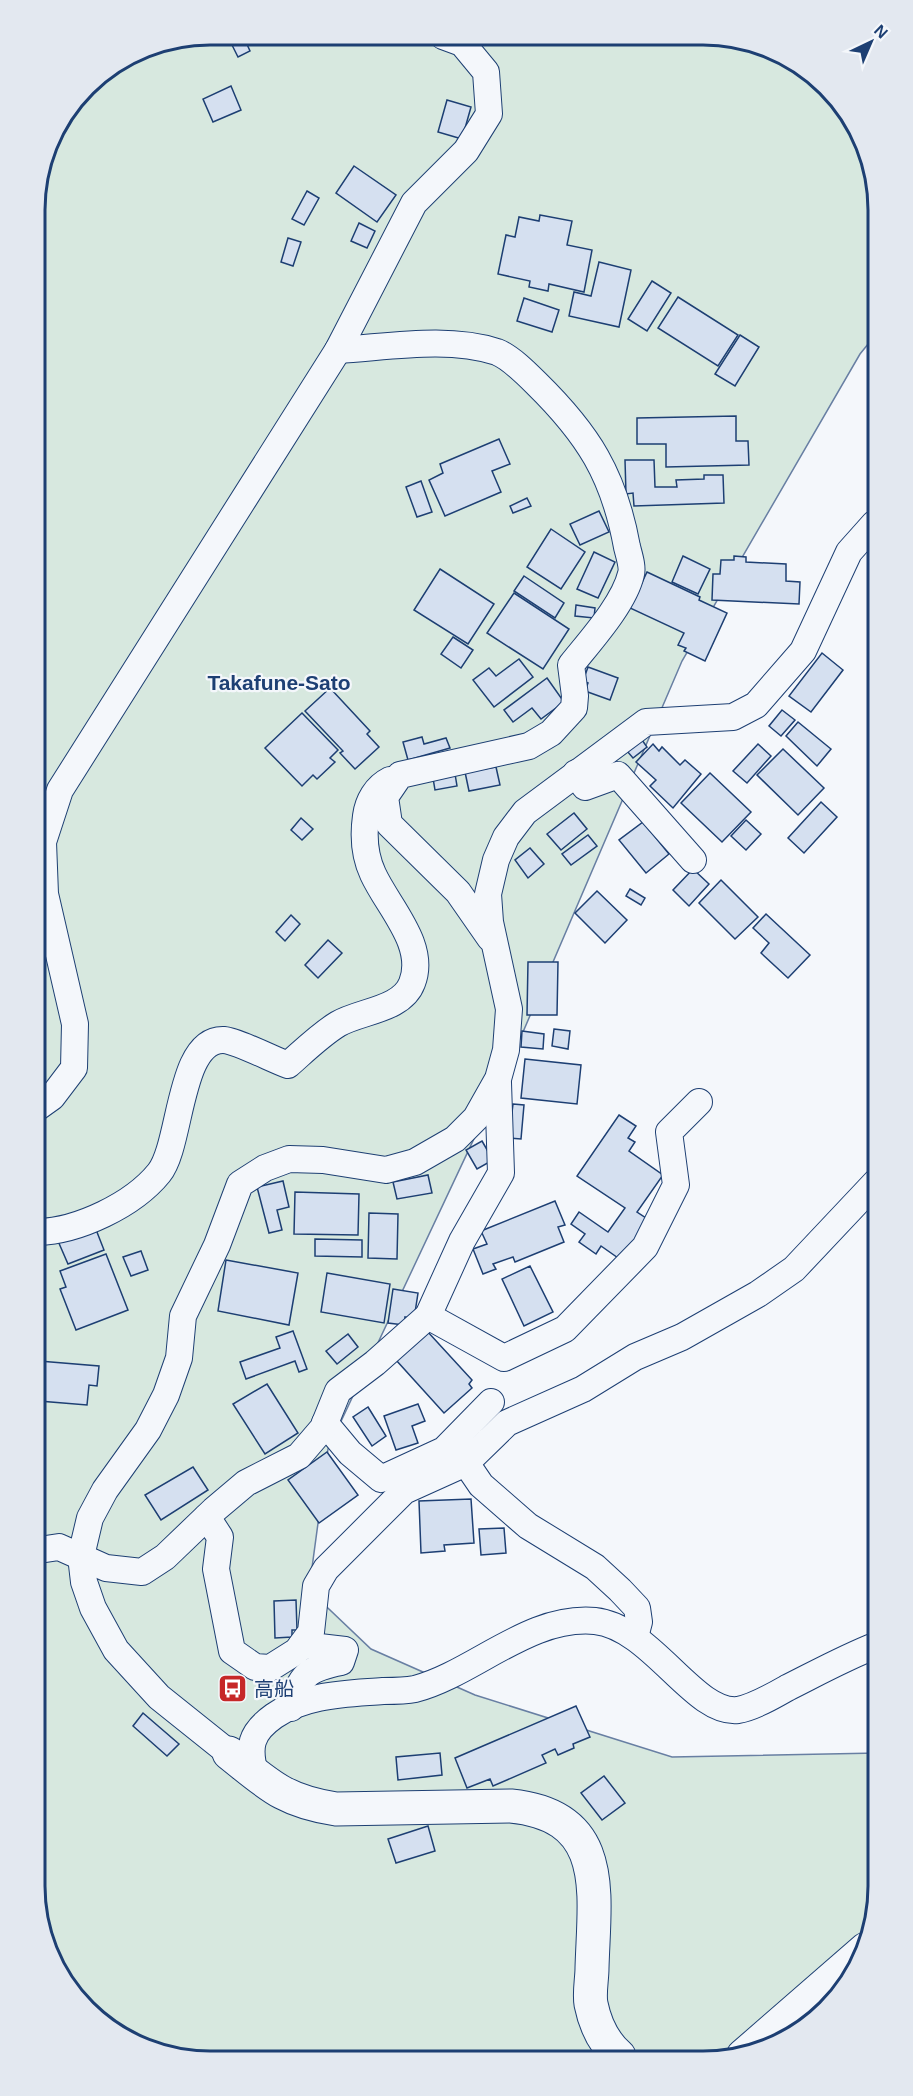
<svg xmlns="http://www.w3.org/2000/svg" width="913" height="2096" font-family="Helvetica,'Noto Sans JP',sans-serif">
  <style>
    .green { fill: #d7e8df; stroke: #687fa3; stroke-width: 1.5 }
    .building { fill: #d5e0f0; stroke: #1d3f73; stroke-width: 1.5 }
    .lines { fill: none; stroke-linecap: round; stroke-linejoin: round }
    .street-casing { stroke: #1d3f73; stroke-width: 28 }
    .secondary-casing { stroke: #1d3f73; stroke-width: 35 }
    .street { stroke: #f4f7fb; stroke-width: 26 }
    .secondary { stroke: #f4f7fb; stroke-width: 33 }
    .labels { text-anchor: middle; stroke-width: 4.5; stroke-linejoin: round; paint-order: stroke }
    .poi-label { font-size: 20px; fill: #1d3f73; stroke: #f4f7fb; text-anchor: start }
    .neighbourhood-label { font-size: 21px; font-weight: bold; fill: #1d3f73; stroke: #f4f7fb }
    .rim { fill: none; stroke: #1d3f73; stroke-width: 3 }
  </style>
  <rect width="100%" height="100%" fill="#f4f7fb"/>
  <path class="green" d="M210 35 737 38 827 86 873 165V338L860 354 682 661 511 1060 328 1449 309 1590 371 1649 475 1695 672 1757 878 1753V1898L865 1953 835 2002 800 2032 748 2056 176 2058 86 2010 40 1931 35 198 53 132 94 78 143 48Z"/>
  <g class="building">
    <path d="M245 40 250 51 238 57 232 45Z"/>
    <path d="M231 86 241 110 213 122 203 99Z"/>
    <path d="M447 100 471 107 462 139 438 132Z"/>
    <path d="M354 166 396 195 377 222 336 193Z"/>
    <path d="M307 191 319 198 304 225 292 219Z"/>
    <path d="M540 215 572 221 567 245 592 250 584 292 549 284 548 291 529 287 530 281 498 274 506 235 515 237 519 217 539 221Z"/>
    <path d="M359 223 375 231 367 248 351 241Z"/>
    <path d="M288 238 301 242 293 266 281 262Z"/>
    <path d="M599 262 631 270 619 327 569 316 574 292 591 296Z"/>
    <path d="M652 281 671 293 647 331 628 319Z"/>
    <path d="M678 297 738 335 718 366 658 328Z"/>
    <path d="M524 298 559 310 552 332 517 321Z"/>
    <path d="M740 335 759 347 735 386 715 374Z"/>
    <path d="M736 416V441H748L749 465 666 467V444H637V418Z"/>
    <path d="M499 439 510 464 492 471 501 492 445 516 429 480 443 473 440 464Z"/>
    <path d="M625 460H654L655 487H677L676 480 704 479V475H723L724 503 634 506 633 493 626 494Z"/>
    <path d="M421 481 432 512 417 517 406 487Z"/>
    <path d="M527 498 531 506 513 513 510 506Z"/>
    <path d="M599 511 609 532 580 545 570 524Z"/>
    <path d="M551 529 585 552 561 589 527 567Z"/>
    <path d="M594 552 615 562 598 598 577 589Z"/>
    <path d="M683 556 710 569 698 594 672 582Z"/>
    <path d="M734 556 746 557V562L786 564V581L800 582 799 604 712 600 713 574H720L721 560H734Z"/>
    <path d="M440 569 494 604 468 644 414 610Z"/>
    <path d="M647 572 700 597 699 600 727 613 705 661 684 651 686 648 678 645 684 633 630 608Z"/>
    <path d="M524 576 564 603 555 618 514 591Z"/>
    <path d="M514 593 569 629 543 669 487 633Z"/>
    <path d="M576 605 595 608 594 618 575 616Z"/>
    <path d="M453 637 473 650 461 668 441 654Z"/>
    <path d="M822 653 843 670 811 712 789 696Z"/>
    <path d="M519 659 533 677 494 707 473 680 489 668 496 676Z"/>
    <path d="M588 667 618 678 610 700 585 691 588 683 583 681Z"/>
    <path d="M547 678 564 702 541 719 532 708 513 722 504 710Z"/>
    <path d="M330 688 370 731 367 734 379 747 355 769 340 753 343 751 305 711Z"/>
    <path d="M782 710 795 720 781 736 769 726Z"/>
    <path d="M302 713 338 750 330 758 335 762 317 779 313 775 302 786 265 748Z"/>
    <path d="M798 722 831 749 817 766 786 736Z"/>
    <path d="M422 737 424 744 446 738 450 748 408 760 403 742Z"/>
    <path d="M642 740 647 747 633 758 627 751Z"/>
    <path d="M653 744 659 751 662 747 680 765 685 760 701 774 673 808 650 786 656 780 636 762Z"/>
    <path d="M758 744 771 756 747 783 733 771Z"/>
    <path d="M783 749 824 788 798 815 757 775Z"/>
    <path d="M496 767 500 785 469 791 465 772Z"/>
    <path d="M710 773 751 812 722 842 681 803Z"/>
    <path d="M455 774 457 786 435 790 433 778Z"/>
    <path d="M821 802 837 817 804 853 788 838Z"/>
    <path d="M574 813 587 829 561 850 547 834Z"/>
    <path d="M301 818 313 829 302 840 291 830Z"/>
    <path d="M746 820 761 834 746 850 731 836Z"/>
    <path d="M643 822 669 854 646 873 619 840Z"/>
    <path d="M588 835 597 846 571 865 562 854Z"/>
    <path d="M530 848 544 864 528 878 515 860Z"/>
    <path d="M693 869 709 884 689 906 673 890Z"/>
    <path d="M721 880 758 917 735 939 699 903Z"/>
    <path d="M630 889 645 898 641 905 626 896Z"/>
    <path d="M597 891 627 920 605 943 575 913Z"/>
    <path d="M766 914 810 955 788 978 761 953 769 943 753 928Z"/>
    <path d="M291 915 300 924 285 941 276 932Z"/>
    <path d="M328 940 342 953 318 978 305 965Z"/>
    <path d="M528 962H558L557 1015H527Z"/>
    <path d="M554 1029 570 1031 568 1049 552 1046Z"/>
    <path d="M522 1031 544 1034 543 1049 521 1047Z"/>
    <path d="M525 1059 581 1065 577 1104 521 1098Z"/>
    <path d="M513 1104 524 1105 521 1139 509 1138Z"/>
    <path d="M619 1115 636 1126 628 1138 635 1142 629 1151 663 1175 637 1212 649 1220 621 1260 601 1246 596 1254 579 1242 585 1234 571 1224 579 1212 608 1232 625 1208 577 1176Z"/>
    <path d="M482 1141 493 1160 477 1169 466 1150Z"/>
    <path d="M428 1175 432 1193 397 1199 393 1182Z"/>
    <path d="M283 1181 289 1207 277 1210 282 1230 269 1233 257 1187Z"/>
    <path d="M295 1192 359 1194 358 1235 294 1234Z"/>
    <path d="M555 1201 565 1225 558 1227 564 1242 515 1262 513 1257 493 1264 496 1269 483 1274 473 1249 487 1244 481 1231Z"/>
    <path d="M369 1213 398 1214 397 1259 368 1258Z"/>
    <path d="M95 1227 104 1250 68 1264 58 1241Z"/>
    <path d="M315 1239 362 1240V1257L315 1256Z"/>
    <path d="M141 1251 148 1270 131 1276 123 1257Z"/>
    <path d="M106 1254 128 1310 76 1330 60 1289 66 1287 60 1271Z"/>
    <path d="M226 1260 298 1273 289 1325 218 1311Z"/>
    <path d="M530 1266 553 1312 524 1326 502 1279Z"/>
    <path d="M327 1273 390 1284 384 1323 321 1312Z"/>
    <path d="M393 1289 418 1293 414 1319 405 1317 404 1325 388 1323Z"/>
    <path d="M293 1331 307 1369 299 1372 295 1361 246 1379 240 1362 280 1348 276 1337Z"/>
    <path d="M427 1331 472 1380 469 1384 472 1388 444 1413 396 1360Z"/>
    <path d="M348 1334 358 1347 337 1364 326 1351Z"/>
    <path d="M39 1361 99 1366 97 1386 89 1385 87 1405 39 1401Z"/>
    <path d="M267 1384 298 1433 265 1454 233 1404Z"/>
    <path d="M418 1404 425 1421 412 1426 418 1443 396 1450 384 1416Z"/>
    <path d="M368 1407 386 1436 372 1446 353 1417Z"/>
    <path d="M327 1452 358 1495 319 1523 288 1480Z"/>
    <path d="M193 1467 208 1490 161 1520 145 1495Z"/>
    <path d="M471 1499 474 1543 444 1545 445 1551 421 1553 419 1501Z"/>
    <path d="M504 1528 506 1553 481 1555 479 1529Z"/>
    <path d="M296 1600 297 1630H292V1637L275 1638 274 1601Z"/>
    <path d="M576 1706 590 1737 573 1744 574 1748 558 1755 555 1749 542 1755 546 1763 493 1786 490 1779 467 1788 455 1758Z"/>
    <path d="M143 1713 179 1744 167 1756 133 1726Z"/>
    <path d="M440 1753 442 1775 398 1780 396 1757Z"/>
    <path d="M604 1776 625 1803 602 1820 581 1793Z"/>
    <path d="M428 1826 435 1851 396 1863 388 1839Z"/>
  </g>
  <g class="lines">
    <defs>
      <g id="street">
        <path d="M338 350C389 347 448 336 497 352 510 357 526 373 536 383 588 434 614 475 627 547 629 555 633 567 631 574 624 604 590 641 571 665L575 696 574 708 551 733 529 746 400 775 385 797 389 824 458 892 490 938"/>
        <path d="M576 773 585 787 618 775 693 860"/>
        <path d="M38 1107 52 1097 74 1068 75 1024 45 894 43 842 60 790 338 350 414 203 466 151 489 114 486 72 462 43 443 36"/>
        <path d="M38 1232C78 1231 133 1205 159 1173 182 1145 178 1038 224 1040 237 1041 274 1060 288 1065 304 1051 320 1035 338 1024 360 1011 402 1010 412 983 427 945 388 907 373 874 364 855 363 837 366 816 368 801 376 787 390 780"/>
        <path d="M428 1316 504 1358 565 1329 645 1247 676 1185 669 1132 699 1102"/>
        <path d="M325 1423 350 1453 381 1479 444 1450 491 1402"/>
        <path d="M466 1463 481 1485 528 1526 595 1567 620 1590 637 1608 639 1622 635 1637"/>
        <path d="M207 1517 220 1537 216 1569 232 1651 255 1667 270 1668 297 1651 311 1632 316 1586 326 1569 404 1491 466 1463 507 1423 583 1389 635 1357 682 1337 758 1294 794 1269 876 1182"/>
        <path d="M39 1550 59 1547 106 1568 142 1572 165 1557 214 1510 246 1483 299 1456 323 1428 338 1391 375 1363 428 1316 462 1241 501 1173 498 1083"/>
        <path d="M291 1708C301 1675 306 1669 341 1662L345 1650 302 1645"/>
        <path d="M229 1753 159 1697 116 1650 93 1608 84 1582 81 1556 90 1518 105 1490 148 1430 166 1395 179 1358 183 1316 217 1245 240 1184 265 1168 289 1159 323 1160 386 1170 415 1162 455 1139 476 1118 498 1079 506 1050 509 1009 490 922 488 894 496 860 506 837 525 812 646 722 733 717 756 705 803 651 849 552 874 524"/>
        <path d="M255 1774C248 1747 250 1733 274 1716 305 1694 347 1694 383 1691 393 1691 405 1691 415 1689 475 1673 529 1615 595 1621 652 1627 694 1715 738 1710 754 1707 773 1696 787 1688 817 1673 846 1657 877 1645"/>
      </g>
      <g id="secondary">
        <path d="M229 1753C268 1784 283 1801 336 1809L511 1806C610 1816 594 1894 592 1968 592 1979 589 1993 591 2004 595 2024 604 2043 619 2056"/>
        <path d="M743 2056 866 1949"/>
      </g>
    </defs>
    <use href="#street" class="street-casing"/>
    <use href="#secondary" class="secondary-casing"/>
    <use href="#street" class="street"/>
    <use href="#secondary" class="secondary"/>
  </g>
  <defs>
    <symbol id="bus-square" viewBox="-11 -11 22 22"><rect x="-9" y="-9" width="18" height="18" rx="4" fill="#c62828" stroke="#f4f7fb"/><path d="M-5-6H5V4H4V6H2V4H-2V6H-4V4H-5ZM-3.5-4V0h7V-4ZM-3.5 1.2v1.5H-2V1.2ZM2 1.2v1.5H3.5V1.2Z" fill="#fff"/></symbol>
  </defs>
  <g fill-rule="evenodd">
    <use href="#bus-square" x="216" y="1672" width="33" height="33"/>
  </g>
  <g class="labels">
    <g class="poi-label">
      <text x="254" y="1696">高船</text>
    </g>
    <g class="neighbourhood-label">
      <text x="279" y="690">Takafune-Sato</text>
    </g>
  </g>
  <path d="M0 0H913V2096H0ZM210 45H703A165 165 0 0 1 868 210V1886A165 165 0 0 1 703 2051H210A165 165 0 0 1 45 1886V210A165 165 0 0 1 210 45Z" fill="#e3e8f0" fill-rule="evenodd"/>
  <path class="rim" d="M210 45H703A165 165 0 0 1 868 210V1886A165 165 0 0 1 703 2051H210A165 165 0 0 1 45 1886V210A165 165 0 0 1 210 45Z"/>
  <g transform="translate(871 42) rotate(44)" stroke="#f4f7fb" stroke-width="4.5" paint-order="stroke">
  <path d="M0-4.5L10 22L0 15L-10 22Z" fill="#1d3f73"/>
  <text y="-9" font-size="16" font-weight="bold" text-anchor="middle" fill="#1d3f73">N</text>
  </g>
</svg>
